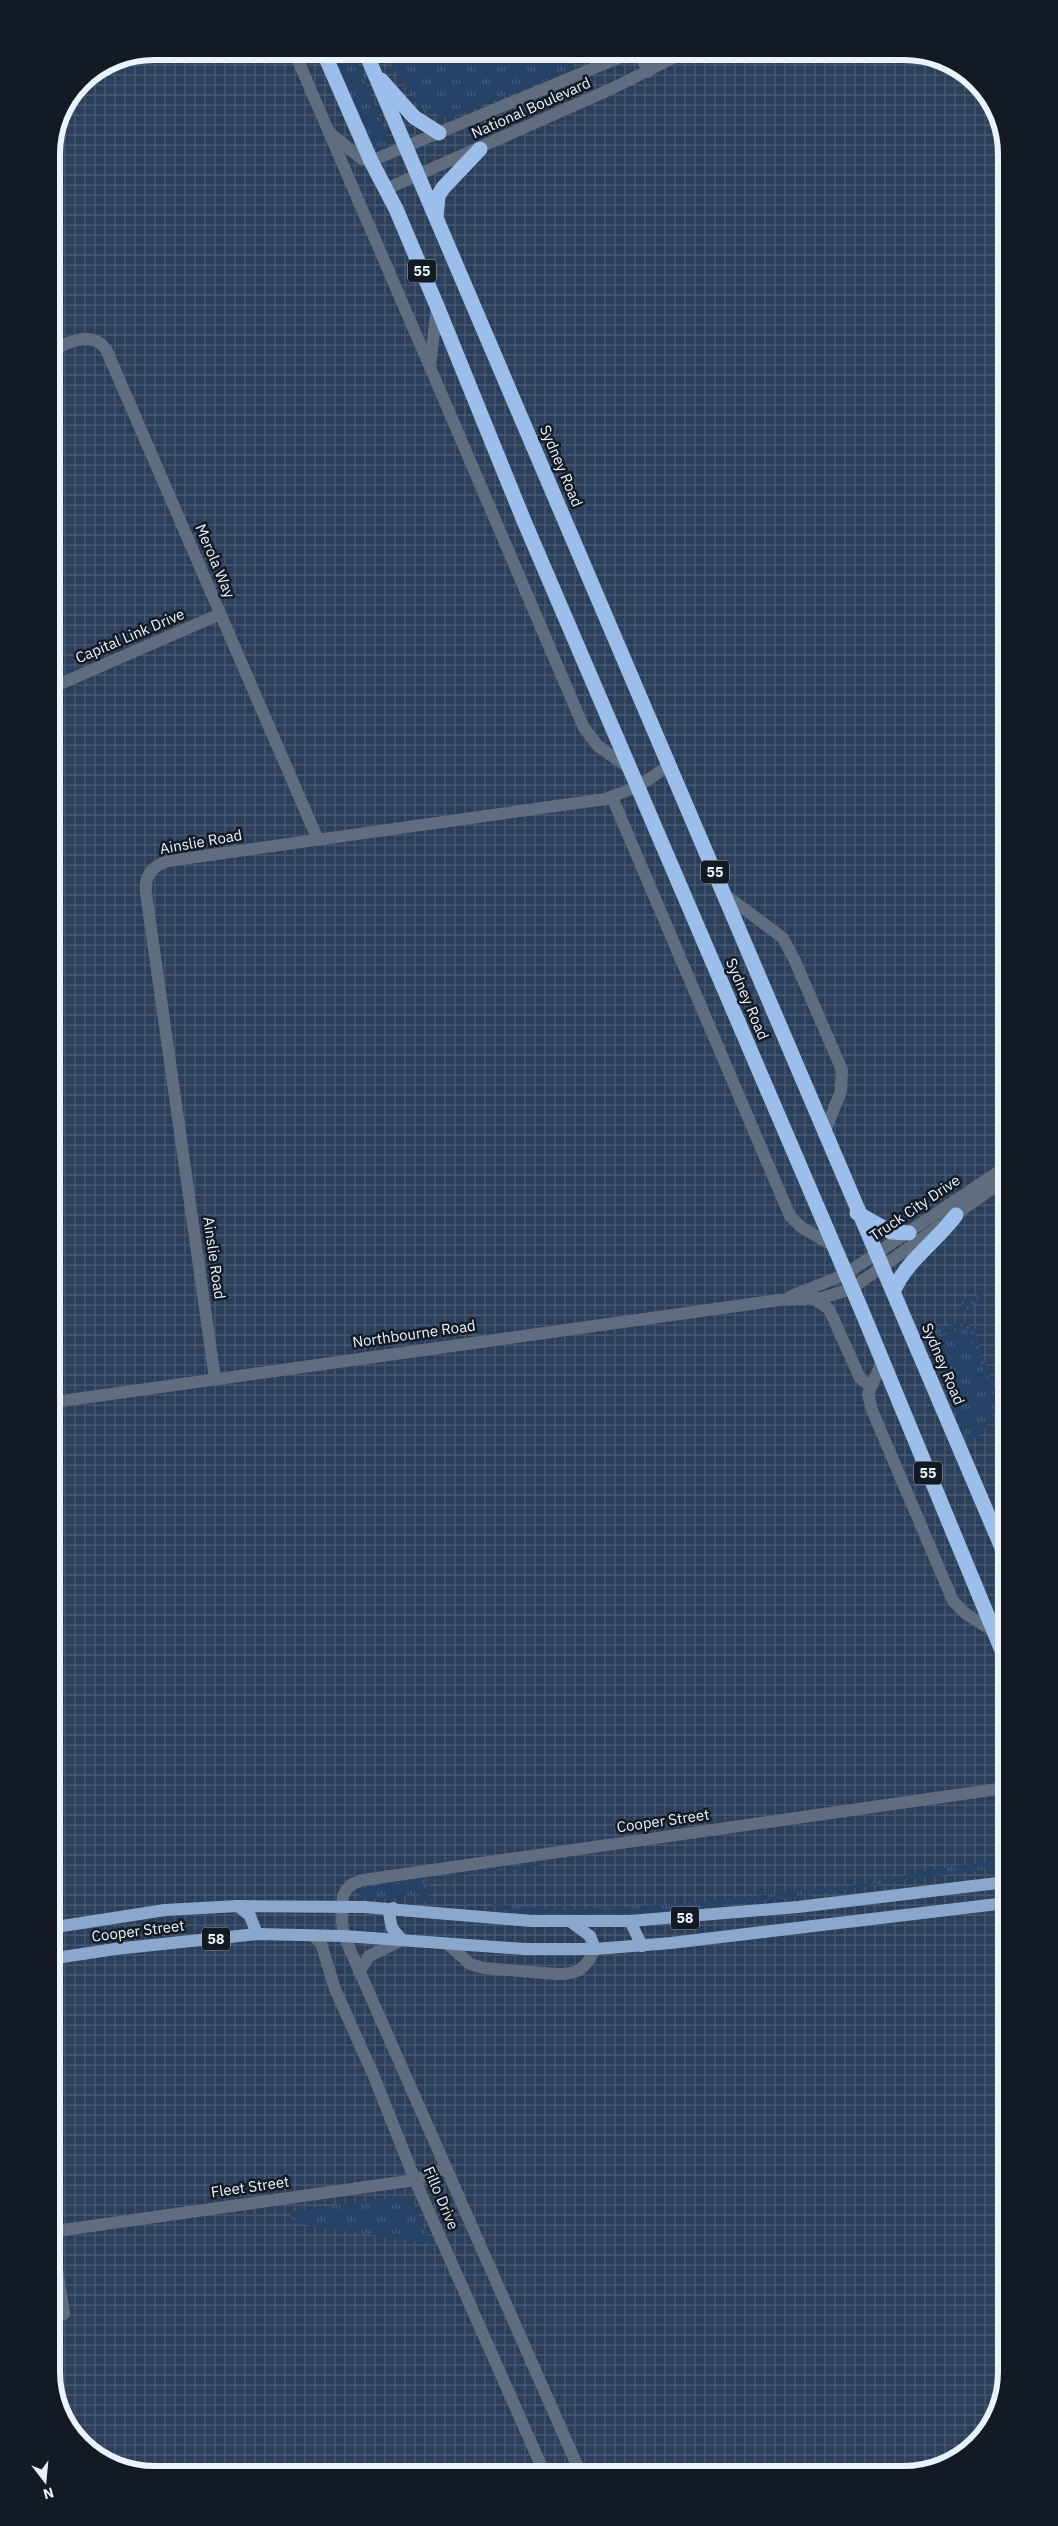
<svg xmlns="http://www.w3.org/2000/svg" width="1058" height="2526" font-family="'IBM Plex Sans',sans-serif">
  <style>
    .industrial { fill: url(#industrial-grid) }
    .grass { fill: url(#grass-tufts) }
    .garden { fill: url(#garden-dots) }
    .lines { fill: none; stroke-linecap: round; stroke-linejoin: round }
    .minor { stroke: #5f6d7f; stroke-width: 12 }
    .major { stroke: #8ba7cc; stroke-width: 12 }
    .highway { stroke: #9cbeeb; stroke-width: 15 }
    .labels { text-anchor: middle; stroke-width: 5; stroke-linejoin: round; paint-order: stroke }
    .shield { fill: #131a24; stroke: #a9b1bc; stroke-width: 1 }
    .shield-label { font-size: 14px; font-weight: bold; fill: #e9f2fd }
    .street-label { font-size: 15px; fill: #e9f2fd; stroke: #131a24 }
    .rim { fill: none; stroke: #e9f2fd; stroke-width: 6 }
  </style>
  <defs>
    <pattern id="industrial-grid" width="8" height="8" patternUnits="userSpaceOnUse" patternTransform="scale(1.25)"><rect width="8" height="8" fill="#2b3f5a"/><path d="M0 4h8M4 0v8" fill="none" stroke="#4a5b73"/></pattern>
    <pattern id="grass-tufts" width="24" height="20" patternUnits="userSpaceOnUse" patternTransform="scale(1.25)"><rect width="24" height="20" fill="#264267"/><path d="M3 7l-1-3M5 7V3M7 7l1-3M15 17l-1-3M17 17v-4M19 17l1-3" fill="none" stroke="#465e7e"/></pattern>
    <pattern id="garden-dots" width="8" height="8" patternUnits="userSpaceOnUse" patternTransform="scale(1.25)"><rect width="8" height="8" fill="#264267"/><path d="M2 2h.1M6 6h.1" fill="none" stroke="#465e7e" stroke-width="1.8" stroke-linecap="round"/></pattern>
  </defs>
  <rect width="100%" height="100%" fill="#223349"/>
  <path class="industrial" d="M154 51H911L967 73 1001 121 1007 2372 986 2434 937 2469 147 2475 91 2453 57 2405 51 147 59 114 81 81 115 59Z"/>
  <g class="grass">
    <path d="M331 51H353L387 135 388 144 386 149 379 151 373 145Z"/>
    <path d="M383 51H568L575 69 448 119 418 107Z"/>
    <path d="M922 1322 942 1327 959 1323 960 1326 934 1337 930 1327 925 1329Z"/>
    <path d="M963 1322 992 1390 993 1398 996 1399C992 1417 986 1433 968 1443L934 1361 930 1341 963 1327Z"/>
    <path d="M1006 1860V1867C857 1884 709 1918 558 1914 538 1913 510 1916 492 1904L563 1910 681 1904 856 1885 953 1866Z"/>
    <path d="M540 1863 542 1865 427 1880 416 1897 402 1896V1898L361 1899 359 1896 361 1890 367 1887Z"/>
    <path d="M489 1876 429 1884V1899H434V1904L417 1900 428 1883Z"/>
    <path d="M404 2196 413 2201 431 2244 293 2223 289 2212Z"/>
  </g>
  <g class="garden">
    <path d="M986 1292 965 1312 960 1301Z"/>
    <path d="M963 1322 975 1328 980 1351 996 1391V1399L993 1398 992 1390Z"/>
  </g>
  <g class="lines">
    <g class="minor">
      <path d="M294 51 430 367"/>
      <path d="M639 51 648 72"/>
      <path d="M331 134 362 159 371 161 635 51"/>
      <path d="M386 189 611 89 687 51"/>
      <path d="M437 306 430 367 584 728 598 746 629 768"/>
      <path d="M52 350C70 342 90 330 106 349L318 840"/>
      <path d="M53 687 220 614"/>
      <path d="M612 797 790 1216 801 1227 832 1245"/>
      <path d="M724 894 783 938 795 961 842 1070 841 1091 824 1134"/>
      <path d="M791 1296 844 1275 1004 1168"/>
      <path d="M814 1299 829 1309 860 1378 870 1386"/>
      <path d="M882 1362 868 1394 872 1410 953 1601 965 1613 994 1632"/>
      <path d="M215 1379 146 893C144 876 152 866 168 861L605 799 637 787 670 765"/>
      <path d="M54 1402 779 1300 822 1298 851 1289 1004 1180"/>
      <path d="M313 1936 321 1943 335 1989 373 2074 415 2180 544 2472"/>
      <path d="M448 1944 470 1964 484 1968 556 1974C578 1975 586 1968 595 1949"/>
      <path d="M359 1972 369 1956 402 1940"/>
      <path d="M56 2231 415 2180 447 2168"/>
      <path d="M56 2263 64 2314"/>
      <path d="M580 2472 344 1936 342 1922 343 1896 346 1890 352 1884 363 1880 1005 1788"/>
    </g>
    <g class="major">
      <path d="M238 1906 250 1916 257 1934"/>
      <path d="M393 1908 389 1913 392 1928 402 1940"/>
      <path d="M630 1921 642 1946"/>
      <path d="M571 1922 590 1936 595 1949"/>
      <path d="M56 1927 165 1910 238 1906 364 1907 532 1921H630L798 1907 1006 1882"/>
      <path d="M56 1958 115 1949 257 1934 344 1936 525 1949H595L671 1943 1006 1903"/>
    </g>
    <g class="highway">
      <path d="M323 51 371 161 396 209 437 306 524 521 861 1309 1005 1658"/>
      <path d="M365 51 1005 1555"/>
      <path d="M381 80 414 117 439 133"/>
      <path d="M436 216 438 196 443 188 480 149"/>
      <path d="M857 1213 891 1232 909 1233"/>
      <path d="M894 1290C907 1260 936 1242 956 1215"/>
    </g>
  </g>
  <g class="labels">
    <g class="shield">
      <rect x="408" y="259.5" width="28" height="23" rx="4"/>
      <rect x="701" y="860.5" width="28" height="23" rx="4"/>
      <rect x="914" y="1461.5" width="28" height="23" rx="4"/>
      <rect x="671" y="1906.5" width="28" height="23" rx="4"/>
      <rect x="202" y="1927.5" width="28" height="23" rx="4"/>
    </g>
    <g class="shield-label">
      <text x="422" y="276">55</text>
      <text x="715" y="877">55</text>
      <text x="928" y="1478">55</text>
      <text x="685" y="1923">58</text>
      <text x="216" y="1944">58</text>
    </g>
    <g class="street-label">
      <text transform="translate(531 108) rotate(-24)" y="5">National Boulevard</text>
      <text transform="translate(561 466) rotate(67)" y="5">Sydney Road</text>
      <text transform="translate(215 561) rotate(67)" y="5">Merola Way</text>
      <text transform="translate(130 636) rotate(-23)" y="5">Capital Link Drive</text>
      <text transform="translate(201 842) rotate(-10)" y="5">Ainslie Road</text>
      <text transform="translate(747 999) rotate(67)" y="5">Sydney Road</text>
      <text transform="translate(915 1208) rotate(-34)" y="5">Truck City Drive</text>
      <text transform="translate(214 1258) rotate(82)" y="5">Ainslie Road</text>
      <text transform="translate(414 1334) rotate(-8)" y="5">Northbourne Road</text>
      <text transform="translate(943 1364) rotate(67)" y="5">Sydney Road</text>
      <text transform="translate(663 1821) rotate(-8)" y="5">Cooper Street</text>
      <text transform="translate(138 1931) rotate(-7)" y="5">Cooper Street</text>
      <text transform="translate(250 2187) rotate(-8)" y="5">Fleet Street</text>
      <text transform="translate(441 2198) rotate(67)" y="5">Fillo Drive</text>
    </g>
  </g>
  <path d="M0 0H1058V2526H0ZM154 60H904A94 94 0 0 1 998 154V2372A94 94 0 0 1 904 2466H154A94 94 0 0 1 60 2372V154A94 94 0 0 1 154 60Z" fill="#131a24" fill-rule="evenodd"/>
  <path class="rim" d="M154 60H904A94 94 0 0 1 998 154V2372A94 94 0 0 1 904 2466H154A94 94 0 0 1 60 2372V154A94 94 0 0 1 154 60Z"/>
  <g transform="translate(45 2481) rotate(164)" stroke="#131a24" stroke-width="4" paint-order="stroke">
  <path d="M0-4L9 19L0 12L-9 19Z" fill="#e9f2fd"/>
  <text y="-8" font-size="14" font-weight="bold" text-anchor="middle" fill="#e9f2fd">N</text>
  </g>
</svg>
